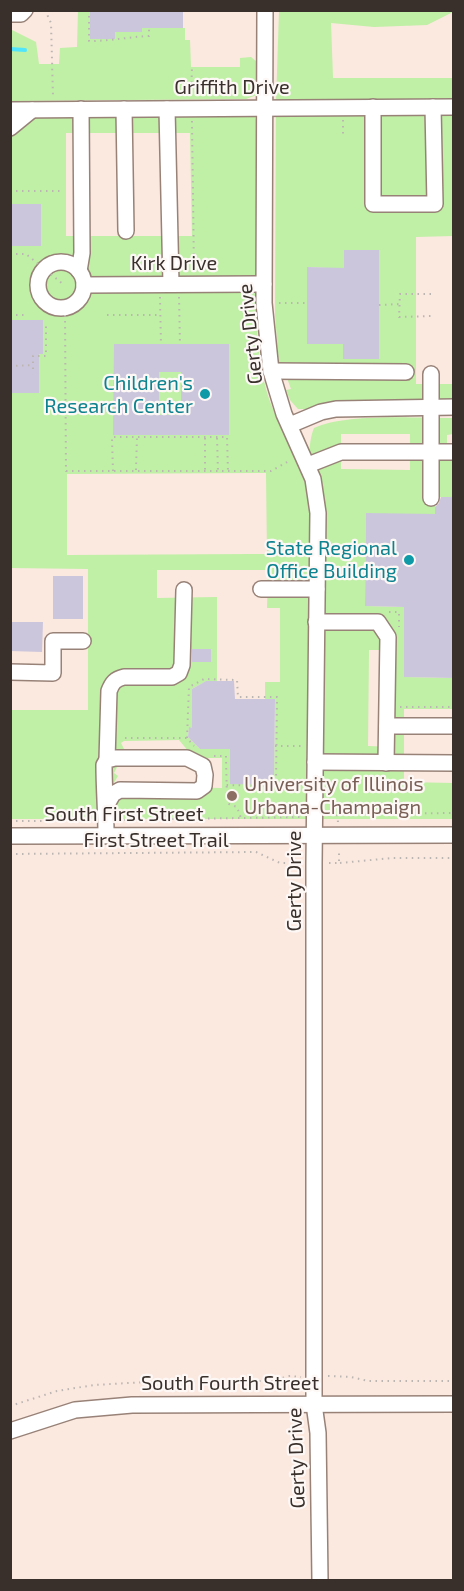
<svg xmlns="http://www.w3.org/2000/svg" width="464" height="1591" font-family="'Exo 2',sans-serif">
  <style>
    .built { fill: #fbe8df }
    .green { fill: #bff0a5; fill-rule: evenodd }
    .lines { fill: none; stroke-linecap: round; stroke-linejoin: round }
    .stream { stroke: #51e5fb; stroke-width: 4 }
    .building { fill: #cbc6db; fill-rule: evenodd }
    .minor-casing { stroke: #988278; stroke-width: 18 }
    .path { stroke: #bcb6b3; stroke-width: 2; stroke-dasharray: 1.5 4.5; stroke-linecap: butt }
    .minor { stroke: #fff; stroke-width: 15 }
    .culture-dot { fill: #0f9aa8; stroke: #fdf8f6; stroke-width: 2 }
    .education-dot { fill: #8d6e63; stroke: #fdf8f6; stroke-width: 2 }
    .labels { text-anchor: middle; stroke-width: 4.5; stroke-linejoin: round; paint-order: stroke }
    .street-label { font-size: 20px; fill: #39302b; stroke: #fdf8f6 }
    .culture-label { font-size: 20px; fill: #0d838f; stroke: #fdf8f6; text-anchor: end }
    .education-label { font-size: 20px; fill: #785e54; stroke: #fdf8f6; text-anchor: start }
  </style>
  <rect width="100%" height="100%" fill="#fdf8f6"/>
  <rect class="built" x="11" y="11" width="442" height="1569"/>
  <g class="green">
    <path d="M78 11H90V39H115V32H141L142 28H185V40H190L191 67H240V58L251 57 258 63 257 95 246 99 11 101 10 29 36 42 39 64H59L60 48 77 47Z"/>
    <path d="M279 11H453V12L427 25 374 27 331 23 333 78H453V236L416 237V384H453V399L337 402 308 409H298L290 400 286 390 291 389 283 367 279 364 275 315 276 103ZM344 250H378L328 322V344H307V267L328 268 344 294Z"/>
    <path d="M10 115H254L258 125C258 168 257 210 257 253 256 298 254 345 266 389 272 412 291 449 308 464 310 452 309 440 314 428 346 413 416 418 453 418V434L447 435V458H453V497H435V514H366L365 606 404 607V677L453 678V709H404V782L453 783V819H11V710H88V569L11 568V353L43 354V320H11V246L41 245V204H11ZM66 133H190L192 236H66ZM114 344 229 345 228 435H114ZM341 434H410V470L341 469ZM266 473 267 554 67 555V474ZM157 570H268L267 608H280V682H265V699L275 700 274 784H231L230 749H200L188 737 189 728H192V689L206 681H217V597L157 598ZM369 650H393V747L368 746ZM179 740 194 758H222V788L112 786 118 776 114 773 125 751 121 743 124 741Z"/>
    <rect x="159" y="372" width="22" height="43"/>
  </g>
  <g class="lines">
    <path class="stream" d="M10 49 25 50"/>
  </g>
  <g class="building">
    <path d="M90 10H183V28H142V32H115V39H90Z"/>
    <rect x="10" y="204" width="31" height="42"/>
    <path d="M344 250H379V359H343V344H307V267L344 268Z"/>
    <path d="M10 320H43V354H39V393H10Z"/>
    <path d="M114 344H229V435H113ZM159 372H181V415H159Z"/>
    <path d="M441 497H453V678L404 677V607L365 606 366 513 435 514V507L439 503Z"/>
    <rect x="53" y="576" width="30" height="43"/>
    <path d="M10 622H43L42 652 10 651Z"/>
    <rect x="192" y="649" width="19" height="13"/>
    <path d="M206 681H234L235 699H275L274 785 230 784V749H200L188 737 189 727 192 728V689Z"/>
  </g>
  <g class="lines">
    <defs>
      <g id="minor">
        <path d="M265 10 264 303 271 371 284 414 313 479 318 513 314 863V1404L318 1433 320 1580"/>
        <path d="M10 14H21L25 10"/>
        <path d="M373 107V204H435L433 107"/>
        <path d="M124 109 126 231"/>
        <path d="M167 109 171 284"/>
        <path d="M10 110 454 107"/>
        <path d="M10 128 32 110"/>
        <circle cx="61" cy="285" r="23"/>
        <path d="M79 271 82 253 81 109"/>
        <path d="M84 285 264 284"/>
        <path d="M271 371 406 372"/>
        <path d="M290 425 321 412 336 409 454 407"/>
        <path d="M308 465 341 452H454"/>
        <path d="M431 498V374"/>
        <path d="M261 589H317"/>
        <path d="M316 622H378L388 637 386 763"/>
        <path d="M10 672 53 673V641H83"/>
        <path d="M387 726H454"/>
        <path d="M107 760 109 691C112 683 115 679 124 677H172L179 673 182 665 184 590"/>
        <path d="M315 762 454 763"/>
        <path d="M106 806 113 794 120 790 197 791 204 786 205 775 203 766 187 758H115L107 760 104 765C104 788 106 811 106 834"/>
        <path d="M10 836 454 835"/>
        <path d="M10 1431 75 1410 132 1405 454 1404"/>
      </g>
    </defs>
    <use href="#minor" class="minor-casing"/>
    <g class="path">
      <path d="M45 10 51 23 53 95"/>
      <path d="M89 10V41C111 41 128 37 149 36V29"/>
      <path d="M191 95 192 68"/>
      <path d="M343 120V137"/>
      <path d="M192 121 194 272"/>
      <path d="M10 191H63"/>
      <path d="M10 254H26L63 284"/>
      <path d="M431 294H400L399 317 431 316"/>
      <path d="M160 297 161 344"/>
      <path d="M179 297 180 344"/>
      <path d="M279 303H307"/>
      <path d="M379 305 400 304"/>
      <path d="M10 315H27"/>
      <path d="M65 315 66 471H271L289 461"/>
      <path d="M107 315H160"/>
      <path d="M10 366 33 365"/>
      <path d="M33 369V356H46V322"/>
      <path d="M205 438V471"/>
      <path d="M217 438 218 471"/>
      <path d="M136 470 137 437"/>
      <path d="M113 471 112 437H227L228 471"/>
      <path d="M389 612H399V627"/>
      <path d="M400 707H454"/>
      <path d="M125 738H187L194 746"/>
      <path d="M187 738 189 687 204 679 237 680 238 697H277L276 786 226 785"/>
      <path d="M275 746H302"/>
      <path d="M214 756H226L227 800 229 804 237 807 241 818"/>
      <path d="M118 820 302 817"/>
      <path d="M10 821H47"/>
      <path d="M338 822 337 814 454 813"/>
      <path d="M10 854 256 852 280 863H299"/>
      <path d="M329 863H339V849"/>
      <path d="M340 863 392 858H454"/>
      <path d="M328 1376 351 1377 368 1381H454"/>
      <path d="M10 1406 57 1391 94 1385 146 1382 269 1381 290 1376 301 1377"/>
    </g>
    <use href="#minor" class="minor"/>
  </g>
  <g class="culture-dot">
    <circle cx="205" cy="394" r="6"/>
    <circle cx="409" cy="560" r="6"/>
  </g>
  <circle class="education-dot" cx="232" cy="796" r="6"/>
  <g class="labels">
    <g class="street-label">
      <text x="232" y="94">Griffith Drive</text>
      <text x="174" y="270">Kirk Drive</text>
      <text transform="translate(250 334) rotate(-96)" y="7">Gerty Drive</text>
      <text x="124" y="821">South First Street</text>
      <text x="156" y="847">First Street Trail</text>
      <text transform="translate(294 881) rotate(-90)" y="7">Gerty Drive</text>
      <text x="230" y="1390">South Fourth Street</text>
      <text transform="translate(296 1458) rotate(-92)" y="7">Gerty Drive</text>
    </g>
    <g class="culture-label">
      <text x="193" y="390">Children's<tspan x="193" dy="23">Research Center</tspan></text>
      <text x="397" y="555">State Regional<tspan x="397" dy="23">Office Building</tspan></text>
    </g>
    <g class="education-label">
      <text x="244" y="791">University of Illinois<tspan x="244" dy="23">Urbana-Champaign</tspan></text>
    </g>
  </g>
  <rect width="464" height="1591" fill="none" stroke="#39302b" stroke-width="24"/>
</svg>
